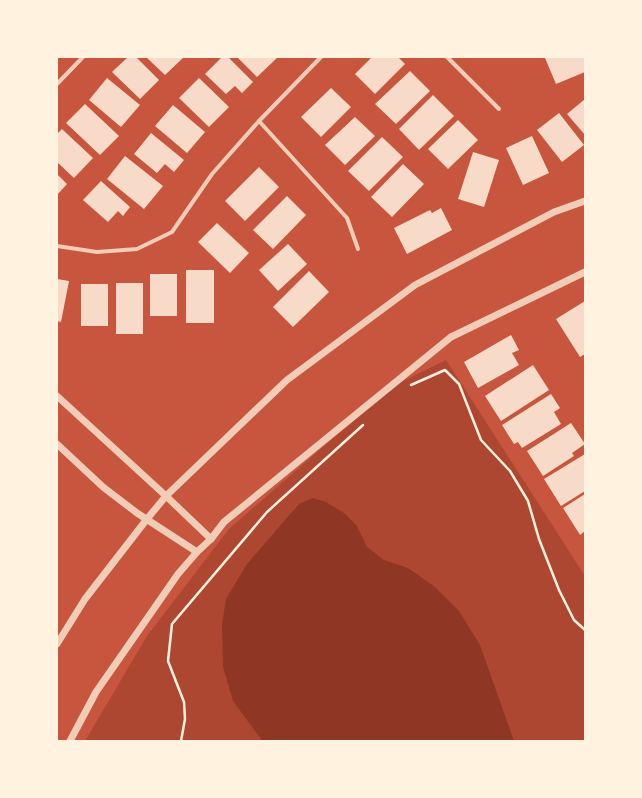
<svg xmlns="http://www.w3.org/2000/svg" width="642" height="798" font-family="Ubuntu,sans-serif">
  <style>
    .green { fill: #ae4732 }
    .water { fill: #8f3625 }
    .building { fill: #f7dbc8 }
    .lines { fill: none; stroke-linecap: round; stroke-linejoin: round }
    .path { stroke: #fff3e0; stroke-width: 2.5 }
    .minor { stroke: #f1ccb7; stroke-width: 4 }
    .tertiary { stroke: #f1ccb7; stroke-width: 7 }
  </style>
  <rect width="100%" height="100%" fill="#c8553d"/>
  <path class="green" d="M446 360 585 576V741H85L147 636 229 529 393 386Z"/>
  <path class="water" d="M313 498 326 502 344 513 357 526 367 547 384 560 408 568 435 587 459 611 480 645 514 741H263L261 739 233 701 223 667 222 625 226 599 247 564 299 504Z"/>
  <g class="building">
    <path d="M128 57H136L159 80 140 99 112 72Z"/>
    <path d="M146 57H184L165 75Z"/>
    <path d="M222 57H228L253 82 242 93 235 86 226 94 205 74Z"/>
    <path d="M237 57H278L257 77Z"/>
    <path d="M372 57H398L405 64 375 94 355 74Z"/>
    <path d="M547 57H585V72L556 84 545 58Z"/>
    <path d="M410 71 430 91 396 124 375 104Z"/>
    <path d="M107 78 140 105 121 127 89 100Z"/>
    <path d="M199 78 229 107 209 127 179 98Z"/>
    <path d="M331 88 351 107 321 137 301 117Z"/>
    <path d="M433 95 454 116 419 150 399 129Z"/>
    <path d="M585 99V135L567 114Z"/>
    <path d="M85 104 119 136 100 155 66 123Z"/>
    <path d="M173 105 205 132 187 153 155 126Z"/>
    <path d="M559 113 584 145 562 162 537 130Z"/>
    <path d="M355 117 375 136 345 165 325 145Z"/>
    <path d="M458 120 478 140 448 169 428 149Z"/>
    <path d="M62 129 93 158 74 178 57 162V134Z"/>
    <path d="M151 133 184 160 174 172 165 164 157 173 134 154Z"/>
    <path d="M532 136 549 173 523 185 506 148Z"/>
    <path d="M382 137 403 157 369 191 348 171Z"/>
    <path d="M473 152 499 160 484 207 458 199Z"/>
    <path d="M125 156 163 186 144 209 107 179Z"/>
    <path d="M403 164 424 184 392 217 371 197Z"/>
    <path d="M259 167 279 187 245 221 225 201Z"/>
    <path d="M57 174 67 184 57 195Z"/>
    <path d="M101 181 130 207 123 216 118 211 108 222 83 200Z"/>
    <path d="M287 196 306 215 273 249 253 230Z"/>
    <path d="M441 208 452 230 407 254 394 228 430 210 432 213Z"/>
    <path d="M217 223 249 253 230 273 198 242Z"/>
    <path d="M288 244 307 264 278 291 259 270Z"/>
    <rect x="186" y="270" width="28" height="53"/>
    <path d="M309 271 329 292 293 327 273 307Z"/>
    <rect x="150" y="274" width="27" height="42"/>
    <path d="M57 279 69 281 61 322 57 321Z"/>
    <rect x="116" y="283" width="27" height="51"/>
    <rect x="81" y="284" width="27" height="42"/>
    <path d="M585 301V354L580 357 556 319Z"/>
    <path d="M511 335 519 350 512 353 519 365 478 388 464 362Z"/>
    <path d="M533 365 549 390 501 421 485 396Z"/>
    <path d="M551 394 560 408 554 412 561 424 522 448 518 442 514 444 502 425Z"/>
    <path d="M571 423 585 444 572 453 574 456 543 476 527 451Z"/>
    <path d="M585 454V491L561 506 544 479Z"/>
    <path d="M585 494V531L580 535 563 508Z"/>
  </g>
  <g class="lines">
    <g class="path">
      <path d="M411 385 445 370 459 384 481 440 510 471 528 501 539 539 559 590 574 620 585 630"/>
      <path d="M181 741 185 719 184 702 168 661 172 624 267 512 363 425"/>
    </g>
    <g class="minor">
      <path d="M447 57 499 109"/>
      <path d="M57 84 83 57"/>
      <path d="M259 121 347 218 358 249"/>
      <path d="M57 246 97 252 137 249 172 232 212 174 259 121 321 57"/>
    </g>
    <g class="tertiary">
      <path d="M57 396 166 496 211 539"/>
      <path d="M57 444 103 487 137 513 197 552"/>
      <path d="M57 644 85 599 147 519 166 496 287 380 415 285 554 212 585 201"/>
      <path d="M70 741 96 692 178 574 197 552 211 539 224 522 451 337 585 272"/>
    </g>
  </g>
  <rect width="642" height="798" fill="none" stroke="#fff3e0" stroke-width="116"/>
</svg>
